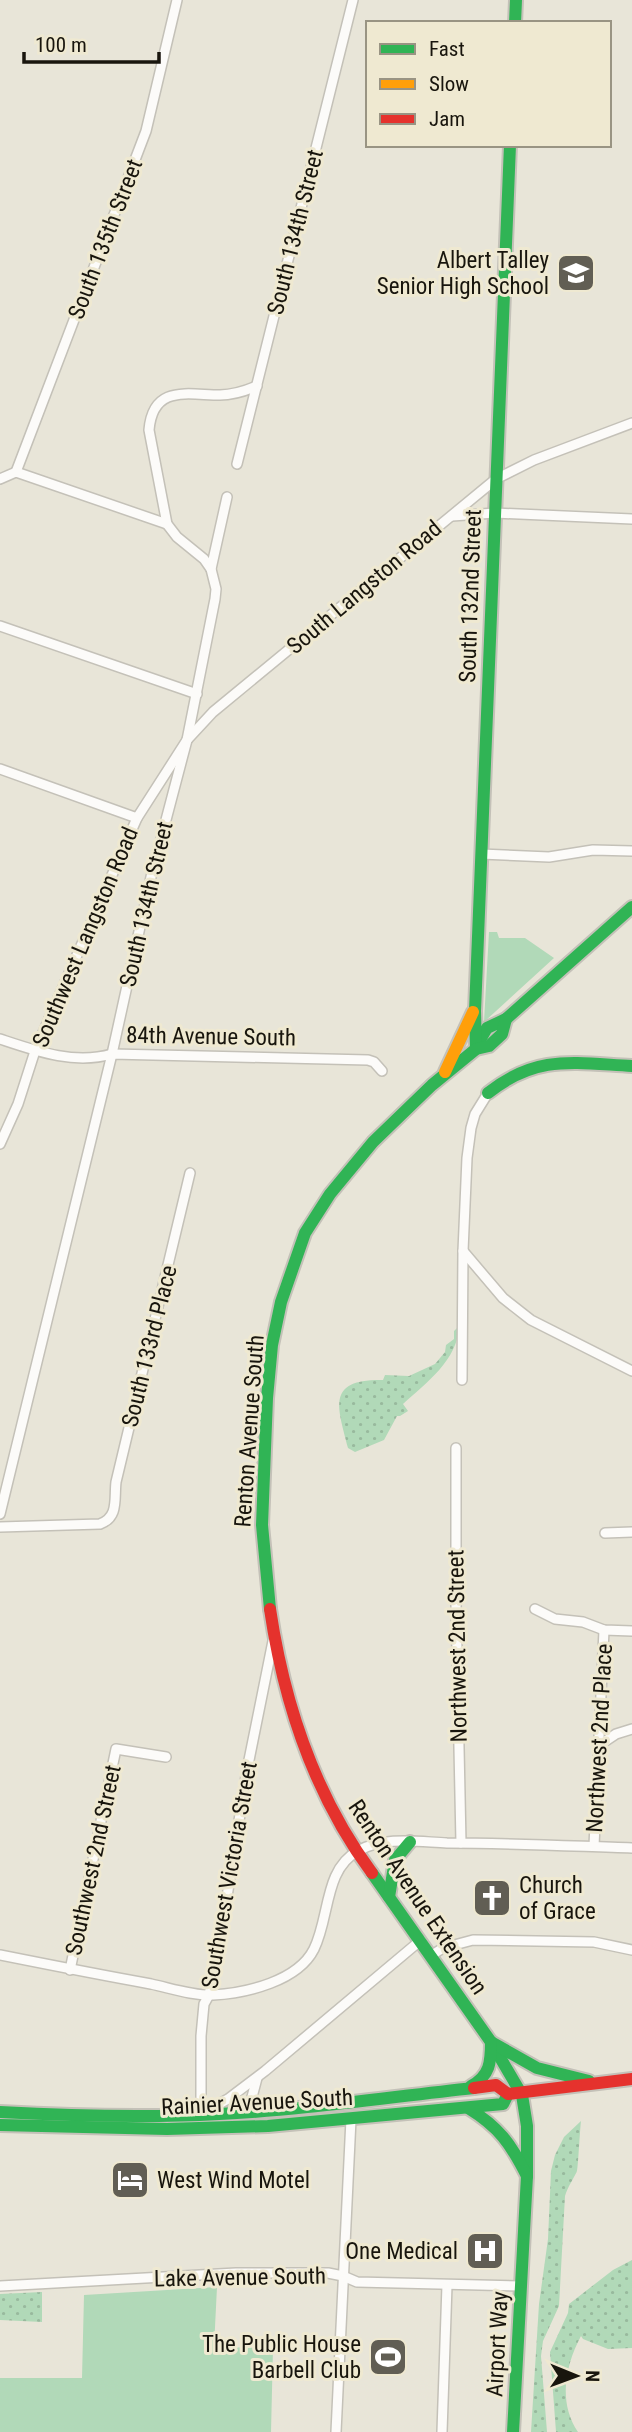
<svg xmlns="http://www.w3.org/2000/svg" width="632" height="2432" font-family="'Roboto Condensed',sans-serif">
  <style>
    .grass { fill: url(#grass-dots) }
    .park { fill: #b1d9b8 }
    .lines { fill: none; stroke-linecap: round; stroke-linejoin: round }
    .street-casing { stroke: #c4c1b8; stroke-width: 12 }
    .fast-casing { stroke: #c4c1b8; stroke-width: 16 }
    .slow-casing { stroke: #c4c1b8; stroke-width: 16 }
    .jam-casing { stroke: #c4c1b8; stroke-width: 16 }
    .street { stroke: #fcfbf9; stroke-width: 9 }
    .fast { stroke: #30b455; stroke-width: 12 }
    .slow { stroke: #ff9f0a; stroke-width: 12 }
    .jam { stroke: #e5322d; stroke-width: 12 }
    .labels { text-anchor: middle; stroke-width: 6; stroke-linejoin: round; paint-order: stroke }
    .street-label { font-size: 23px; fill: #18150d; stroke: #efe9d1 }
    .poi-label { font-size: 23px; fill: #18150d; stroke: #efe9d1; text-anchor: end }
  </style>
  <defs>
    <pattern id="grass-dots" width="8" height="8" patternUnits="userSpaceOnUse" patternTransform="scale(1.75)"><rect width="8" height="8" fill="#b1d9b8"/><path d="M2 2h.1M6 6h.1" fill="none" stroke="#98b99d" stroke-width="1.8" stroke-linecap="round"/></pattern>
  </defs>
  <rect width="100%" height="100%" fill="#e8e5d8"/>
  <g class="grass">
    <path d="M459 1326C458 1360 426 1383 403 1404L408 1411 400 1416H397L384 1440 355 1452 348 1448C338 1407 325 1379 383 1380L385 1375 409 1376 435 1364 445 1352 446 1345 454 1339V1331Z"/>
    <path d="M581 2121C580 2129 578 2168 577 2171 573 2180 568 2186 565 2196L559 2306 543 2341 541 2356 547 2432H531L539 2304 548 2239 551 2171 555 2155 564 2137Z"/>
    <path d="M632 2260V2348L608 2349 583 2339 581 2336C565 2366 558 2402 578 2432H556L550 2352 568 2313 569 2304 613 2270Z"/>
    <path d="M42 2292V2322L0 2320V2294Z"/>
  </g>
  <g class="park">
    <path d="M489 932H497L499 938H525L554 958 484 1022Z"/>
    <path d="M217 2287 214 2347 273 2348 271 2432H0V2378H82L84 2295Z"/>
  </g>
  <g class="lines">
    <defs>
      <g id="street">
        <path d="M237 464 353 0"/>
        <path d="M16 472 146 131 177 0"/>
        <path d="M0 479 16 472 167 524"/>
        <path d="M452 516 495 513 632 519"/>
        <path d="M211 569 204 559 177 537 167 524 149 430C153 384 188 395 220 395 234 395 245 391 257 386"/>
        <path d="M0 626 197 694"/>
        <path d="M0 769 137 818"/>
        <path d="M481 854 549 857 593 850 632 851"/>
        <path d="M0 1039C36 1051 74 1065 112 1054L368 1060 374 1062 382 1071"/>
        <path d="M0 1144 18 1104 35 1051 137 818 187 740 213 712 496 479 534 460 632 423"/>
        <path d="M463 1251 503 1298 531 1320 632 1371"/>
        <path d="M462 1380 463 1251 467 1158 471 1128 475 1114 488 1093"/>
        <path d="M456 1448V1604L461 1843"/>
        <path d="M0 1514 112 1054 151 877 187 740 215 599 216 589 211 569 227 497"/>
        <path d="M0 1527 100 1524C119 1517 114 1499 116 1482L190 1173"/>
        <path d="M605 1533 632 1532"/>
        <path d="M535 1609 555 1619 583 1622 604 1630 632 1631"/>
        <path d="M273 1641 247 1770 220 1941 209 1995 204 2004 201 2036V2114L228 2099 265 2071 421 1940"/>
        <path d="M598 1746 616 1734 632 1729"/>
        <path d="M594 1846 604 1630"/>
        <path d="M0 1955C50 1965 100 1975 151 1984 170 1988 193 1996 213 1995 247 1993 298 1981 314 1949 330 1917 324 1869 358 1851 384 1836 419 1842 447 1843 509 1843 570 1846 632 1848"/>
        <path d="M432 1955 443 1948 473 1940 594 1942 632 1950"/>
        <path d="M70 1970 116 1749 166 1757"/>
        <path d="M255 2111 252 2097 257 2078"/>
        <path d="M0 2286 236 2273H328L343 2276 357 2282 521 2286"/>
        <path d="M336 2432 351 2119"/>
        <path d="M442 2432 447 2285"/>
      </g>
      <g id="fast">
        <path d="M515 23 516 0"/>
        <path d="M477 1045 487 1028 506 1019 632 907"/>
        <path d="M476 1049 475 1011 510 145"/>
        <path d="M488 1093C537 1054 574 1063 632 1066"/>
        <path d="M270 1609 262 1525 267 1398 272 1345 281 1302 305 1233 330 1194 373 1142 432 1085 476 1049 489 1046 502 1034 506 1019"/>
        <path d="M372 1873 491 2042 522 2095 527 2126V2176L513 2432"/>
        <path d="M389 1897 395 1860 410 1842"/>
        <path d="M491 2042 537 2068 589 2081"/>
        <path d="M471 2086C490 2076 491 2062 491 2042"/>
        <path d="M468 2108C499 2127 511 2144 527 2176"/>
        <path d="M0 2112C73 2116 146 2118 219 2114 304 2110 389 2097 474 2088"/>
        <path d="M0 2125 167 2129 268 2126 503 2104 508 2094"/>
      </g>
      <path id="slow" d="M445 1072 473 1012"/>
      <g id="jam">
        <path d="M270 1609C284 1703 315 1796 372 1873"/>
        <path d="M474 2088 496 2085 508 2094 632 2079"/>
      </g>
    </defs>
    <use href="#street" class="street-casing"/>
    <use href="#fast" class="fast-casing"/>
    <use href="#slow" class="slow-casing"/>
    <use href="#jam" class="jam-casing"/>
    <use href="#street" class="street"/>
    <use href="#fast" class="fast"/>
    <use href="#slow" class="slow"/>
    <use href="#jam" class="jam"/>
  </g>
  <defs>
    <symbol id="school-square" viewBox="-11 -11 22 22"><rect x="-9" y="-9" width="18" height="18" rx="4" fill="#615e54" stroke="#efe9d1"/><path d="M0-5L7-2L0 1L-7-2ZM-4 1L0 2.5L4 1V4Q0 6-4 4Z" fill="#fff"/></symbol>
    <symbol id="church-square" viewBox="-11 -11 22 22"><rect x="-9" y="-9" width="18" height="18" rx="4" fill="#615e54" stroke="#efe9d1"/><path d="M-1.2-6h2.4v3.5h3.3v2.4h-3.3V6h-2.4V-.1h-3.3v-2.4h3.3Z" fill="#fff"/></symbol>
    <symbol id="hotel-square" viewBox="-11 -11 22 22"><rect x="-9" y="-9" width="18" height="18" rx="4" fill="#615e54" stroke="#efe9d1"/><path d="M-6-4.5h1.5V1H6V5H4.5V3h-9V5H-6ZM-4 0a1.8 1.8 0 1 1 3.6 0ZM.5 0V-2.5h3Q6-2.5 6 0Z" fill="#fff"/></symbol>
    <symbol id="hospital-square" viewBox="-11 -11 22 22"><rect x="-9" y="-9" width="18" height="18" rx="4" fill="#615e54" stroke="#efe9d1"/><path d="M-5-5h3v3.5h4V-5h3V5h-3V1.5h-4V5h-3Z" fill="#fff"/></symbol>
    <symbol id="stadium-square" viewBox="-11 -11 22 22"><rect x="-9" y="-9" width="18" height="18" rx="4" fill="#615e54" stroke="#efe9d1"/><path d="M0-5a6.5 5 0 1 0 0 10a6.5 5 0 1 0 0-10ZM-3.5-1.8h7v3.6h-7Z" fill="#fff"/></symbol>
  </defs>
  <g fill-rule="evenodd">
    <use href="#school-square" x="554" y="251" width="44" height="44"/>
    <use href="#church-square" x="470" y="1876" width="44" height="44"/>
    <use href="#hotel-square" x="108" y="2158" width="44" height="44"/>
    <use href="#hospital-square" x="463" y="2229" width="44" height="44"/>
    <use href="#stadium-square" x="366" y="2335" width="44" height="44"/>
  </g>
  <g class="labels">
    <g class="street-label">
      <text transform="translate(295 232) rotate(-76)" y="8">South 134th Street</text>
      <text transform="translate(105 239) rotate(-69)" y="8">South 135th Street</text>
      <text transform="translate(364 587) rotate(-40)" y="8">South Langston Road</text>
      <text transform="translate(470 596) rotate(-88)" y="8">South 132nd Street</text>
      <text transform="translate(146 904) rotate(-77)" y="8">South 134th Street</text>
      <text transform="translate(85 937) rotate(-67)" y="8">Southwest Langston Road</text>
      <text transform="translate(211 1036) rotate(1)" y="8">84th Avenue South</text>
      <text transform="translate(149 1346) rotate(-76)" y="8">South 133rd Place</text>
      <text transform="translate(249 1431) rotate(-86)" y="8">Renton Avenue South</text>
      <text transform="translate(457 1646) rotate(-91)" y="8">Northwest 2nd Street</text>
      <text transform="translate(599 1738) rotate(-87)" y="8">Northwest 2nd Place</text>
      <text transform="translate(93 1860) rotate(-78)" y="8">Southwest 2nd Street</text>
      <text transform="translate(229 1875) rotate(-80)" y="8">Southwest Victoria Street</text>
      <text transform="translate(418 1897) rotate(56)" y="8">Renton Avenue Extension</text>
      <text transform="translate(257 2102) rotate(-3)" y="8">Rainier Avenue South</text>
      <text transform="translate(240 2277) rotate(-1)" y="8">Lake Avenue South</text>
      <text transform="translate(497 2344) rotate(-87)" y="8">Airport Way</text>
    </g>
    <g class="poi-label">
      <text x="549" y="268">Albert Talley<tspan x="549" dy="26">Senior High School</tspan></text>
      <text x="519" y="1893" text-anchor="start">Church<tspan x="519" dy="26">of Grace</tspan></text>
      <text x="157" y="2188" text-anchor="start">West Wind Motel</text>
      <text x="458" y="2259">One Medical</text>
      <text x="361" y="2352">The Public House<tspan x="361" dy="26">Barbell Club</tspan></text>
    </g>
  </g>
  <rect x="366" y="21" width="245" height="126" fill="#efe9d1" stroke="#999483" stroke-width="2"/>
  <rect x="380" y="44" width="35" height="10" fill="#30b455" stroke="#999483" stroke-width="2"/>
  <text x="429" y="56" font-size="21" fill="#18150d">Fast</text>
  <rect x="380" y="79" width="35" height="10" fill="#ff9f0a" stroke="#999483" stroke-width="2"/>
  <text x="429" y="91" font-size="21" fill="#18150d">Slow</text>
  <rect x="380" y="114" width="35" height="10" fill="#e5322d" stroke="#999483" stroke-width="2"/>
  <text x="429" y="126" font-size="21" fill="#18150d">Jam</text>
  <g transform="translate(576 2376) rotate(91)" stroke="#efe9d1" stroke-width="5" paint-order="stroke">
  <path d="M0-5L12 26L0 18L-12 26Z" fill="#18150d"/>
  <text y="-10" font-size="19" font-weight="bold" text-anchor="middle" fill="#18150d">N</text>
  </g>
  <path d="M24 52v10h135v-10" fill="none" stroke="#18150d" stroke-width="3.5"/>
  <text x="35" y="52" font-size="21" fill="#18150d" stroke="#efe9d1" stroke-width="5" paint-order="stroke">100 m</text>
</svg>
